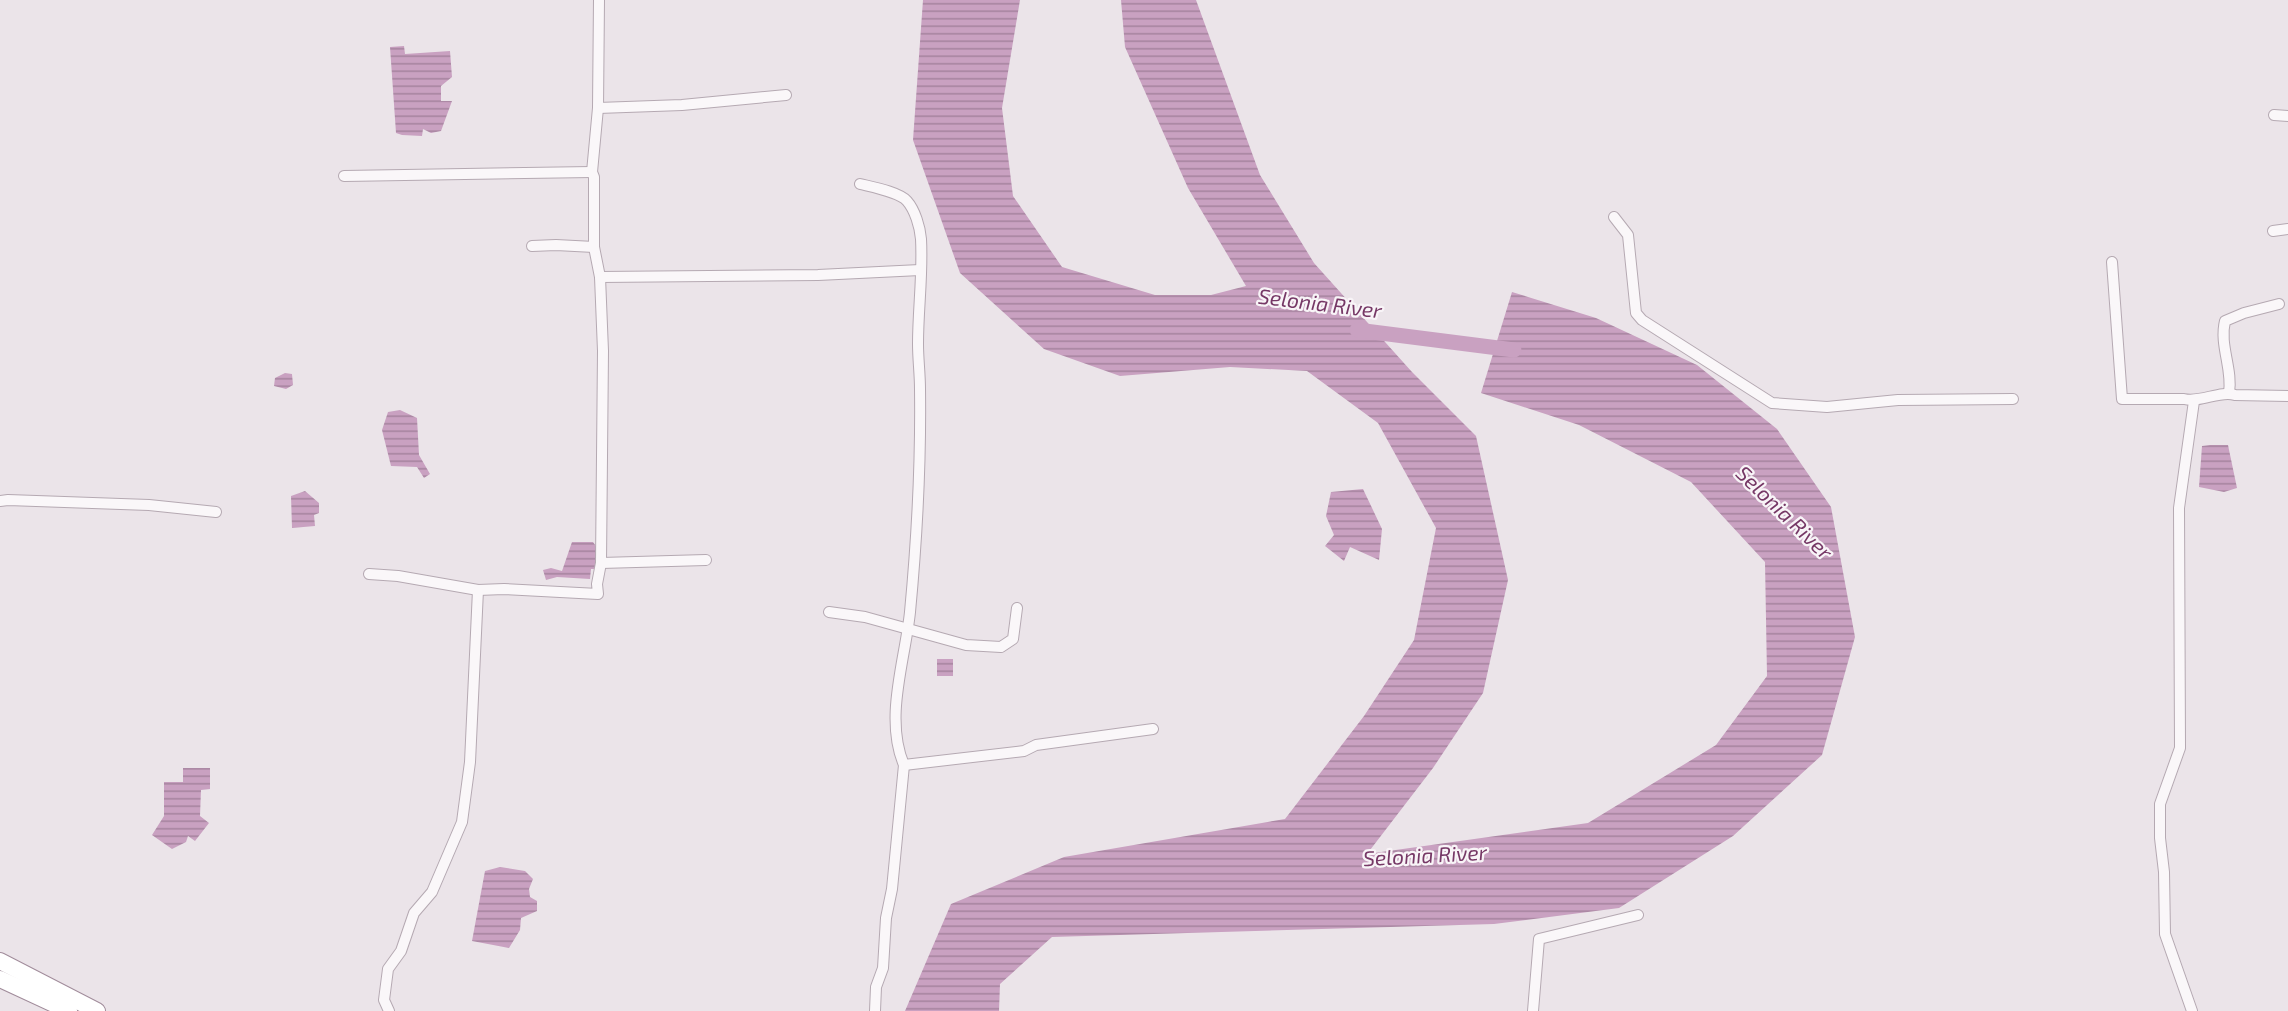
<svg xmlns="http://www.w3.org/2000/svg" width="2288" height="1011" font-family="'Exo 2',sans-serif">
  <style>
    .water { fill: url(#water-rules) }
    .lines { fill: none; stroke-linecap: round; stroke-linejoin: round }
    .river { stroke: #c9a1c1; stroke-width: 15 }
    .minor-casing { stroke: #b5a9b2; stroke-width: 12 }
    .trunk-casing { stroke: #a18c9b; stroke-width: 18 }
    .minor { stroke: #faf7f9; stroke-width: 10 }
    .trunk { stroke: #fff; stroke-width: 16 }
    .labels { text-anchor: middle; stroke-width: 4.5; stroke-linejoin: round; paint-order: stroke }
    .water-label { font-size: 21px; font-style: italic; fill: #763866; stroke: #f8f4f7 }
  </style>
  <defs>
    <pattern id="water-rules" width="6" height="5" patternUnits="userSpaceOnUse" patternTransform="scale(1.5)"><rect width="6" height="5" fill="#c9a1c1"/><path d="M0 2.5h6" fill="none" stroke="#a5839e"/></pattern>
  </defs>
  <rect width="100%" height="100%" fill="#ebe4e9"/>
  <g class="water">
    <path d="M923 0H1020L1002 108 1013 196 1062 267 1155 295H1211L1246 286 1188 188 1125 47 1121 0H1196L1260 175 1314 263 1412 372 1476 436 1508 580 1483 693 1433 768 1367 854 1588 823 1716 745 1767 676 1765 562 1691 482 1579 425 1481 393 1512 292 1596 318 1697 365 1777 429 1831 507 1855 637 1822 755 1733 836 1619 908 1494 924 1052 937 1000 984 999 1011H905L951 904 1064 857 1285 819 1364 716 1414 640 1436 528 1378 423 1307 371 1230 367 1120 376 1044 349 960 273 913 140Z"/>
    <path d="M404 46 405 54 450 51 452 77 441 86V101H452L441 131 431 133 423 129 422 136 402 135 396 133 390 47Z"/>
    <path d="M285 373 292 374 293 385 286 389 274 386 275 378Z"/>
    <path d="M400 410 417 418 419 455 430 474 424 478 417 467 391 466 382 430 388 412Z"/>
    <path d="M2210 445H2228L2237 488 2224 492 2199 487 2202 446Z"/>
    <path d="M1363 489 1382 529 1379 560 1350 547 1344 561 1325 546 1334 535 1326 516 1331 492Z"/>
    <path d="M305 491 319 503V513L314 515 315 526 292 528 291 496Z"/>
    <path d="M572 542H593L598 549 596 569H591L590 579 557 577 546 580 543 570 551 568 562 571Z"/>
    <rect x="937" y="659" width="16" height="17"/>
    <path d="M183 768H210V789L201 790 200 816 209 823 195 841 188 836 186 842 172 849 152 835 164 816V782H183Z"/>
    <path d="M500 867 525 871 533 879 529 889 530 897 537 901V911L521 918 520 930 509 948 472 941 485 871Z"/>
  </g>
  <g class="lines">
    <path class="river" d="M1357 330 1514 350"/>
    <defs>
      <g id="minor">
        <path d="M598 108 682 105 786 95"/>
        <path d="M2274 115 2288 116"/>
        <path d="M344 176 592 172"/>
        <path d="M860 184C872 187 899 192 907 201 915 210 920 227 921 239 923 274 918 309 918 344 918 359 920 374 920 389 921 464 917 538 910 612 905 661 884 718 904 765L892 889 886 918 883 968 876 987 875 1011"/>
        <path d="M1614 217 1628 235 1636 313 1642 320 1772 403 1827 407 1898 400 2013 399"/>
        <path d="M2273 231 2288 229"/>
        <path d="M532 246 556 245 594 247"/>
        <path d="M2112 262 2122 399H2184C2201 403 2220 390 2235 395L2288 396"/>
        <path d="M600 277 818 275 920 270"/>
        <path d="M2229 393C2233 369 2219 345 2225 321L2244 313 2279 304"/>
        <path d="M0 501 8 500 149 505 216 512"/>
        <path d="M601 563 706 560"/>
        <path d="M369 574 398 576 478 590 504 589 598 594 597 584 601 563 603 351 600 277 594 247V177L592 172 598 108 599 0"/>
        <path d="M829 612 865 617 966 645 1001 647 1013 639 1017 608"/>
        <path d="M904 765 1024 751 1036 745 1153 729"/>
        <path d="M389 1011 384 1000 388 969 401 951 414 913 432 892 462 822 470 762 478 590"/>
        <path d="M1533 1011 1539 939 1638 915"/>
        <path d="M2192 1011 2165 934 2164 872 2160 838V804L2180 748 2179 508 2194 401"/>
      </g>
      <g id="trunk">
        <path d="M0 961 97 1011"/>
        <path d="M0 979 69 1011"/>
      </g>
    </defs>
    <use href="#minor" class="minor-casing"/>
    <use href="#trunk" class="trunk-casing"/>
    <use href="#minor" class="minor"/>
    <use href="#trunk" class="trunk"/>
  </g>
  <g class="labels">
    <g class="water-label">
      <text transform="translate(1320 304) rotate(7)" y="7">Selonia River</text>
      <text transform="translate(1784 513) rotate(44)" y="7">Selonia River</text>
      <text transform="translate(1425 856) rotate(-3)" y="7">Selonia River</text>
    </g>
  </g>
</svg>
